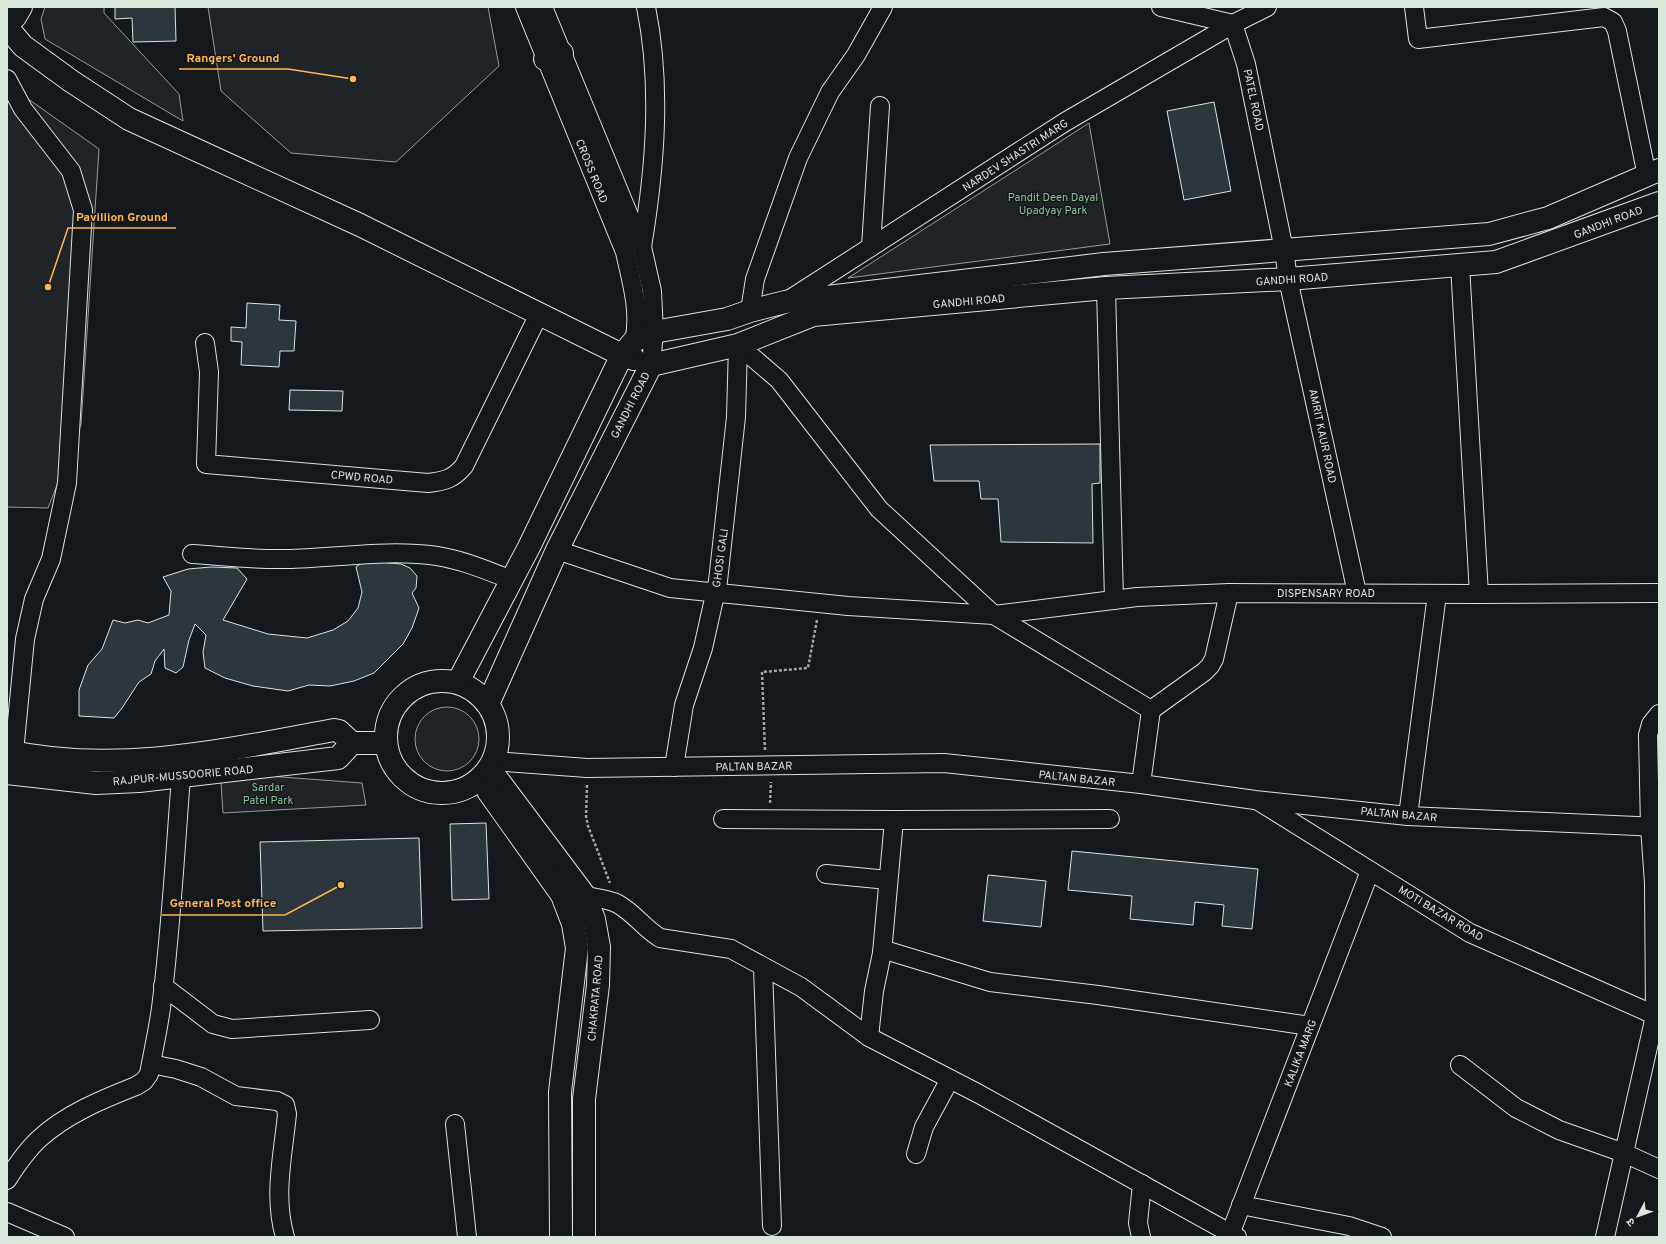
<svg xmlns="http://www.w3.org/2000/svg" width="1666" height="1244" font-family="Overpass,'Noto Sans Devanagari',sans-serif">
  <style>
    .green { fill: #202428; stroke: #939e99 }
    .building { fill: #2c363c; stroke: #d8e6dc }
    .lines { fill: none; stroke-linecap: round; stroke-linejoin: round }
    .minor-casing { stroke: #d8e6dc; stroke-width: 20 }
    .major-casing { stroke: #d8e6dc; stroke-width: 24 }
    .highway-casing { stroke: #d8e6dc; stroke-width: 24 }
    .path { stroke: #9da8a2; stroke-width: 2.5; stroke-dasharray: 3 2; stroke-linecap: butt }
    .minor { stroke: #14181c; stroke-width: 18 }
    .major { stroke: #14181c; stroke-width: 22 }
    .highway { stroke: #14181c; stroke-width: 22 }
    .labels { text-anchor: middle; stroke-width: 3; stroke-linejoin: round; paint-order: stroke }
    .street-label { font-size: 11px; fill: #d8e6dc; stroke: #14181c }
    .park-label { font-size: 11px; fill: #8ac095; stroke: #14181c }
    .leader { fill: none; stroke: #ffb74d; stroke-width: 1.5 }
    .callout-dot { fill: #ffb74d; stroke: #14181c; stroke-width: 1.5 }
    .callout-label { font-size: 12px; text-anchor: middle; font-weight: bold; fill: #ffb74d; stroke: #14181c; stroke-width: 3; stroke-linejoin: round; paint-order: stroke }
  </style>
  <rect width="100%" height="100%" fill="#14181c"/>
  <g class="green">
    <path d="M45 7H104V13L179 94 183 121 45 39 41 19Z"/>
    <path d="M208 7H488L499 66 396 162 291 153 221 91Z"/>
    <path d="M7 84 99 149 81 425 48 508 7 507Z"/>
    <path d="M1089 123 1110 244 848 278Z"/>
    <circle cx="447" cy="739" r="32"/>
    <path d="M268 776 362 783 366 805 223 813 221 782Z"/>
  </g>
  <g class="building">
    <path d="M115 7H175L176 41 133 42 132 18 115 19Z"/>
    <path d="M1214 102 1231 191 1184 200 1167 111Z"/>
    <path d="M247 303 280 305 279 320 296 321 294 351H280L279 367 241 365 242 342 231 341V327L246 328Z"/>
    <path d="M290 390 343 391 342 411 289 410Z"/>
    <path d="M1100 444V483L1092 484 1093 543 1001 542 998 499H981L979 481H934L930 445Z"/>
    <path d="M368 558 389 563 401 564 410 568 417 576 416 588 412 593 419 608 412 628 403 644 374 673 354 681 330 686 309 685 288 691 253 686 225 678 205 668 203 652 206 635 195 624 189 640 183 667 176 673 165 668 164 649 155 661 151 674 139 682 122 708 114 718 79 716V690L88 665 102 649 113 620 125 623 138 620 148 623 169 615 171 591 163 577 188 569 211 567 237 568 247 579 223 620 268 634 307 638 333 630 348 621 358 608 362 592 356 567Z"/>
    <path d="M486 823 489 899 452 900 450 824Z"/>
    <path d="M419 838 422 928 263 931 260 842Z"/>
    <path d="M1072 851 1258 869 1252 929 1222 926 1224 905 1195 902 1193 925 1130 919 1132 896 1068 890Z"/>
    <path d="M988 875 1046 881 1041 927 983 921Z"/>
  </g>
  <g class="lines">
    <defs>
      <g id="minor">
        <path d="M525 7 625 252C631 280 641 312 634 341"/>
        <path d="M543 7 642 247 652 291 654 332 651 365"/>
        <path d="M1161 7 1233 24 1246 64 1284 250 1288 279 1357 593"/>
        <path d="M1414 7 1418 39 1604 17 1613 22 1617 31 1647 176"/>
        <path d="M7 79 23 109 71 171 83 210 67 483 51 559 34 599 25 639 14 752"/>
        <path d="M642 247C655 168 662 86 646 7"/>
        <path d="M871 247 880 106"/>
        <path d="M1460 265 1479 594"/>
        <path d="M1106 288 1114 600"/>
        <path d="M787 301 1065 122 1233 24 1267 7"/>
        <path d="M750 311 755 279 798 158 830 92 856 55 883 7"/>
        <path d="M205 343 209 372 206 464 428 483C445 481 453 479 464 466L539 314"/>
        <path d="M738 345 779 380 879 509 994 615 1151 710 1141 784"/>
        <path d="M557 550 670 588 848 606 994 615 1137 597 1229 593 1479 594 1659 593"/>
        <path d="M192 554C223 556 255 560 286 559 337 558 387 549 437 556 463 560 488 571 512 580"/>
        <path d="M1151 710 1204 672 1210 666 1214 659 1229 593"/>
        <path d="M493 761 587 768 944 763 1141 784 1255 800 1408 816 1659 827"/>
        <path d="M674 767 684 705 703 648 718 581 736 417 738 345"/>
        <path d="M1260 802 1470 933 1659 1017"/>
        <path d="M1408 816 1437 594"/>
        <path d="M723 819 894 820"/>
        <path d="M826 874 888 880"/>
        <path d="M585 896C596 898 608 899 618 904 634 913 645 929 660 938L731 949 801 987 869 1037 979 1094 1237 1237"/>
        <path d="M882 953 894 820 1110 819"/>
        <path d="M763 967 772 1226"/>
        <path d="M163 986 213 1024 232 1029 370 1020"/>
        <path d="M869 1037 874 991 882 953 883 950H885L990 982 1098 995 1310 1026"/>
        <path d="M151 1064 176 1069 201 1077 236 1096 277 1101 285 1105 287 1114C283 1155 273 1197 285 1237"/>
        <path d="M1460 1065 1516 1108 1559 1130 1624 1153 1659 1169"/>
        <path d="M455 1124 467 1237"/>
        <path d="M916 1154 924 1127 950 1079"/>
        <path d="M7 1180C16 1166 26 1151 39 1139 66 1114 103 1099 136 1086L144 1081 149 1074C153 1052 158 1030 161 1008 171 931 175 854 181 777"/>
        <path d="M1241 1205 1349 1226 1382 1237"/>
        <path d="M7 1212 65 1237"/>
        <path d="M1141 1237 1138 1223 1142 1184"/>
        <path d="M1229 1237 1370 871"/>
        <path d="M1605 1237 1655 1016 1654 883 1650 827 1648 735 1651 724 1659 714"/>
      </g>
      <g id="major">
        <path d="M7 24 15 17 21 7"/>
        <path d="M7 27 23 46 71 81 129 119 360 225 622 355 634 359"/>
        <circle cx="442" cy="737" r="56"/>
        <path d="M458 682 529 547 622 355 634 341 654 332 727 319 750 311 785 302 1104 264 1489 234 1548 218 1659 170"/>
        <path d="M488 704 557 550 651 365 738 345 813 315 1106 288 1288 279 1496 262 1659 203"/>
        <path d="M7 751C116 775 226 750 334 730L339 731 352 743H385"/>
        <path d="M489 768 585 896 594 919 599 947 598 985 584 1099V1237"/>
        <path d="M7 773 96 783 139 781 338 758 352 743"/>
        <path d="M488 791 562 895 573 924 577 948 560 1092 561 1237"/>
      </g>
      <path id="highway" d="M545 59 562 53"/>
    </defs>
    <use href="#minor" class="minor-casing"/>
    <use href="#major" class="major-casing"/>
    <use href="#highway" class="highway-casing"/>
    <g class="path">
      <path d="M765 750 762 672 808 668 817 620"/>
      <path d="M587 785 586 816 588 826 610 883"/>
      <path d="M770 803 771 782"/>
    </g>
    <use href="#minor" class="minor"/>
    <use href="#major" class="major"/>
    <use href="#highway" class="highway"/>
  </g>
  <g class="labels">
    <g class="street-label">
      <text transform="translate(1254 100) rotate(78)" y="4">PATEL ROAD</text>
      <text transform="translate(1015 155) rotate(-33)" y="4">NARDEV SHASTRI MARG</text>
      <text transform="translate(592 171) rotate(68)" y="4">CROSS ROAD</text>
      <text transform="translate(1608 222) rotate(-21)" y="4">GANDHI ROAD</text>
      <text transform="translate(1292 279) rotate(-4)" y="4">GANDHI ROAD</text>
      <text transform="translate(969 301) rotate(-5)" y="4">GANDHI ROAD</text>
      <text transform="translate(630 405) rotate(-63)" y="4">GANDHI ROAD</text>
      <text transform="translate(1323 436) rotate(78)" y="4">AMRIT KAUR ROAD</text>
      <text transform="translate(362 477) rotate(5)" y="4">CPWD ROAD</text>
      <text transform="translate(720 558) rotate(-82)" y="4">GHOSI GALI</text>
      <text x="1326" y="597">DISPENSARY ROAD</text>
      <text transform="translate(754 766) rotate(-1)" y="4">PALTAN BAZAR</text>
      <text transform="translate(183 775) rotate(-5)" y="4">RAJPUR-MUSSOORIE ROAD</text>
      <text transform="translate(1077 778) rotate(6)" y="4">PALTAN BAZAR</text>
      <text transform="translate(1399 814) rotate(5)" y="4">PALTAN BAZAR</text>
      <text transform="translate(1441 913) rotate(31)" y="4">MOTI BAZAR ROAD</text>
      <text transform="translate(595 998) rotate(-85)" y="4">CHAKRATA ROAD</text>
      <text transform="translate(1300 1053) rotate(-69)" y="4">KALIKA MARG</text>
    </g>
    <g class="park-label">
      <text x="1053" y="201">Pandit Deen Dayal<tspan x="1053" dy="13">Upadyay Park</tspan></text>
      <text x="268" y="791">Sardar<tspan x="268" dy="13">Patel Park</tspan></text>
    </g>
  </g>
  <path class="leader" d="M353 79L288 69H179M48 287L68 228H176M341 885L285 915H162"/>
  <g class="callout-dot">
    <circle cx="353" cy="79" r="4"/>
    <circle cx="48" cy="287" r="4"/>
    <circle cx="341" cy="885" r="4"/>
  </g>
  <g class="callout-label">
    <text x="233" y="62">Rangers' Ground</text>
    <text x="122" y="221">Pavillion Ground</text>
    <text x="223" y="907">General Post office</text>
  </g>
  <rect width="1666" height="1244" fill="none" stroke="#d8e6dc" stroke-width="16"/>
  <g transform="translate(1638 1216) rotate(229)" stroke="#14181c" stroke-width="3" paint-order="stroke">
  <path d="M0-3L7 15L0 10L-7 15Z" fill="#d8e6dc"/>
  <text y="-6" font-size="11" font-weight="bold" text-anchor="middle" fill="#d8e6dc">उ</text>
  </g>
</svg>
